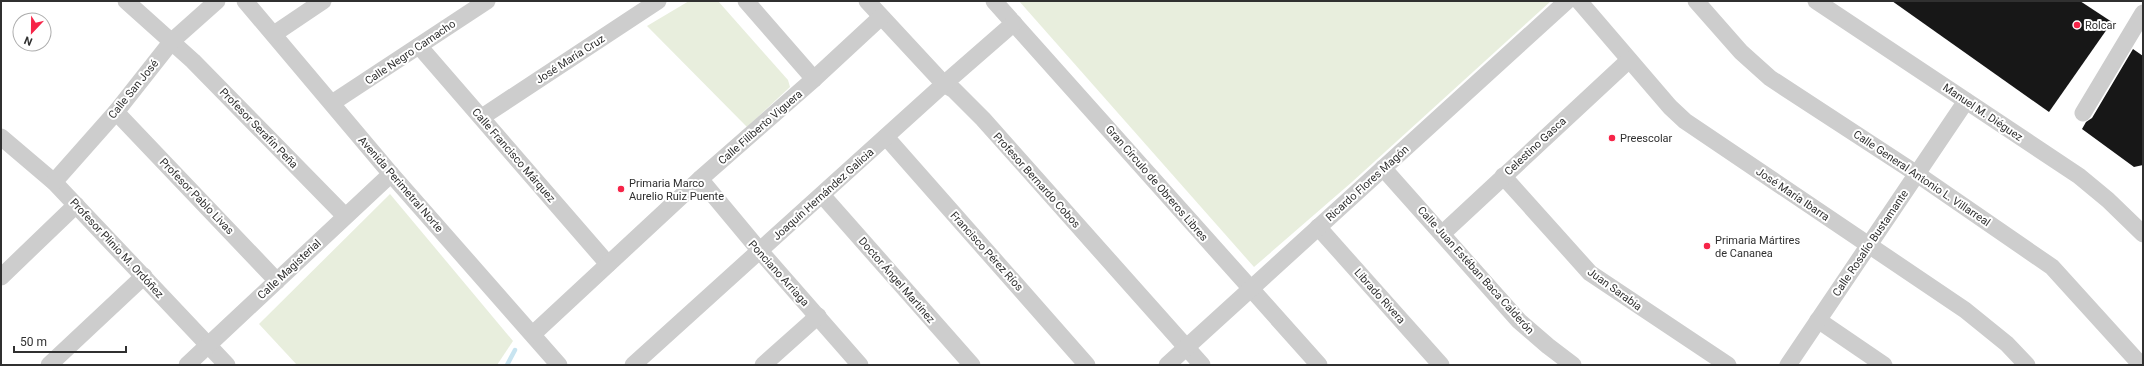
<svg xmlns="http://www.w3.org/2000/svg" width="2144" height="366" font-family="Roboto,sans-serif">
  <style>
    .green { fill: #e8eedd }
    .lines { fill: none; stroke-linecap: round; stroke-linejoin: round }
    .stream { stroke: #c8e4f0; stroke-width: 4.5 }
    .building { fill: #171717 }
    .minor { stroke: #cdcdcd; stroke-width: 17 }
    .poi-dot { fill: #f62448; stroke: #fff; stroke-width: 1.5 }
    .labels { text-anchor: middle; stroke-width: 4; stroke-linejoin: round; paint-order: stroke }
    .poi-label { font-size: 11px; fill: #303030; stroke: #fff; text-anchor: start }
    .street-label { font-size: 11px; fill: #303030; stroke: #fff }
  </style>
  <rect width="100%" height="100%" fill="#fff"/>
  <g class="green">
    <path d="M689 1H718L788 80 790 87 747 127 647 26Z"/>
    <path d="M1019 1H1551L1352 182 1254 267Z"/>
    <path d="M390 194 513 341 497 365H297L259 324Z"/>
  </g>
  <g class="lines">
    <path class="stream" d="M507 365 515 350"/>
  </g>
  <g class="building">
    <path d="M1892 1H2080L2112 22 2049 112Z"/>
    <path d="M2133 49 2143 56V165L2134 167 2082 129 2086 122 2092 118Z"/>
  </g>
  <g class="lines">
    <g class="minor">
      <path d="M126 1 193 61 345 216"/>
      <path d="M245 1 391 174 559 365"/>
      <path d="M746 1 814 79"/>
      <path d="M867 1 944 84 954 90 983 119 1202 365"/>
      <path d="M994 1 1319 365"/>
      <path d="M1579 1 1670 107 1685 121 1965 310 2007 344 2027 365"/>
      <path d="M1696 1 1741 52 1770 78 1917 174 2052 267 2141 365"/>
      <path d="M1816 1 2079 176 2108 200 2143 234"/>
      <path d="M274 34 323 1"/>
      <path d="M419 46 608 264"/>
      <path d="M332 103 487 1"/>
      <path d="M116 112 277 281"/>
      <path d="M2083 113 2143 13"/>
      <path d="M482 117 658 1"/>
      <path d="M1 137 54 182 227 365"/>
      <path d="M886 137 1087 365"/>
      <path d="M1383 168 1519 321 1548 346 1573 365"/>
      <path d="M1503 176 1590 273 1728 365"/>
      <path d="M700 179 760 251 860 365"/>
      <path d="M54 182 116 112 172 41 217 1"/>
      <path d="M822 195 972 365"/>
      <path d="M1318 227 1441 365"/>
      <path d="M1443 233 1629 60"/>
      <path d="M1 277 76 205"/>
      <path d="M1818 320 1884 365"/>
      <path d="M533 334 700 179 814 79 881 17"/>
      <path d="M49 365 144 276"/>
      <path d="M187 365 391 174"/>
      <path d="M633 365 944 84 1014 23"/>
      <path d="M763 365 818 316"/>
      <path d="M1167 365 1567 1"/>
      <path d="M1788 365 1966 101"/>
    </g>
  </g>
  <g class="poi-dot">
    <circle cx="2077" cy="25" r="4"/>
    <circle cx="1612" cy="138" r="4"/>
    <circle cx="621" cy="189" r="4"/>
    <circle cx="1707" cy="246" r="4"/>
  </g>
  <g class="labels">
    <g class="poi-label">
      <text x="2085" y="29">Rolcar</text>
      <text x="1620" y="142">Preescolar</text>
      <text x="629" y="187">Primaria Marco<tspan x="629" dy="13">Aurelio Ruiz Puente</tspan></text>
      <text x="1715" y="244">Primaria Mártires<tspan x="1715" dy="13">de Cananea</tspan></text>
    </g>
    <g class="street-label">
      <text transform="translate(410 52) rotate(-34)" y="4">Calle Negro Camacho</text>
      <text transform="translate(570 59) rotate(-33)" y="4">José María Cruz</text>
      <text transform="translate(133 89) rotate(-51)" y="4">Calle San José</text>
      <text transform="translate(1983 112) rotate(34)" y="4">Manuel M. Diéguez</text>
      <text transform="translate(760 127) rotate(-41)" y="4">Calle Filiberto Viguera</text>
      <text transform="translate(259 128) rotate(46)" y="4">Profesor Serafín Peña</text>
      <text transform="translate(1535 146) rotate(-43)" y="4">Celestino Gasca</text>
      <text transform="translate(514 155) rotate(49)" y="4">Calle Francisco Márquez</text>
      <text transform="translate(1922 178) rotate(34)" y="4">Calle General Antonio L. Villarreal</text>
      <text transform="translate(1037 180) rotate(48)" y="4">Profesor Bernardo Cobos</text>
      <text transform="translate(1157 183) rotate(49)" y="4">Gran Círculo de Obreros Libres</text>
      <text transform="translate(1367 183) rotate(-42)" y="4">Ricardo Flores Magón</text>
      <text transform="translate(401 184) rotate(49)" y="4">Avenida Perimetral Norte</text>
      <text transform="translate(823 194) rotate(-42)" y="4">Joaquín Hernández Galicia</text>
      <text transform="translate(1793 194) rotate(34)" y="4">José María Ibarra</text>
      <text transform="translate(197 196) rotate(46)" y="4">Profesor Pablo Livas</text>
      <text transform="translate(1870 243) rotate(-56)" y="4">Calle Rosalío Bustamante</text>
      <text transform="translate(117 248) rotate(47)" y="4">Profesor Plinio M. Ordóñez</text>
      <text transform="translate(987 251) rotate(48)" y="4">Francisco Pérez Ríos</text>
      <text transform="translate(289 269) rotate(-43)" y="4">Calle Magisterial</text>
      <text transform="translate(1476 270) rotate(48)" y="4">Calle Juan Estéban Baca Calderón</text>
      <text transform="translate(779 273) rotate(48)" y="4">Ponciano Arriaga</text>
      <text transform="translate(897 280) rotate(49)" y="4">Doctor Ángel Martínez</text>
      <text transform="translate(1615 289) rotate(36)" y="4">Juan Sarabia</text>
      <text transform="translate(1380 296) rotate(48)" y="4">Librado Rivera</text>
    </g>
  </g>
  <rect width="2144" height="366" fill="none" stroke="#303030" stroke-width="4"/>
  <g transform="translate(32 32) rotate(202)"><circle r="19" fill="#ffffff" stroke="#acacac"/>
  <path d="M0-3L7 15L0 10L-7 15Z" fill="#f62448"/>
  <text y="-6" font-size="11" font-weight="bold" text-anchor="middle" fill="#303030">N</text>
  </g>
  <path d="M14 346v6h112v-6" fill="none" stroke="#303030" stroke-width="2"/>
  <text x="20" y="346" font-size="12" fill="#303030" stroke="#ffffff" stroke-width="3" paint-order="stroke">50 m</text>
</svg>
